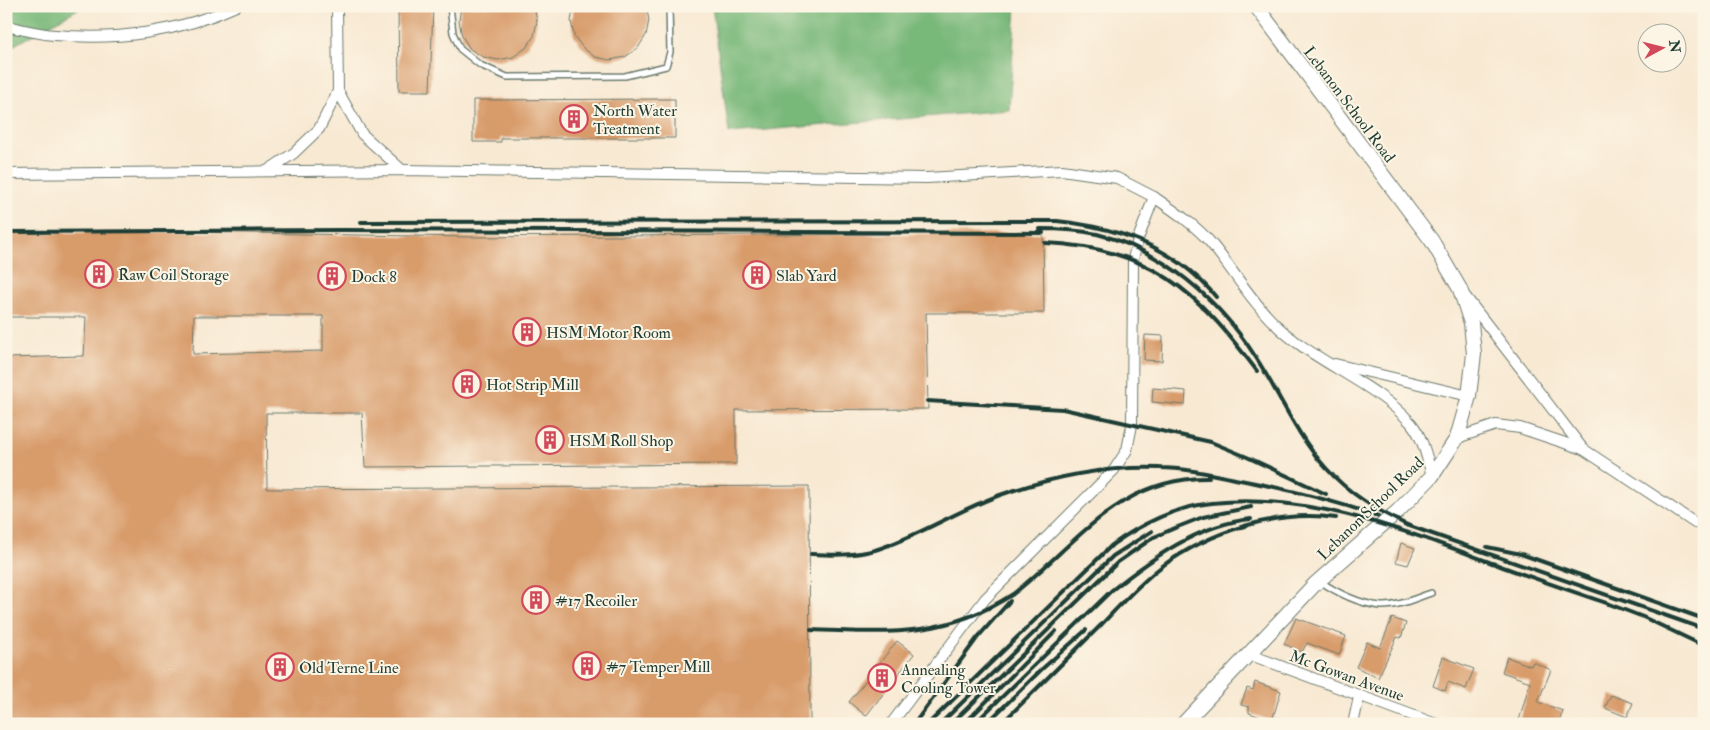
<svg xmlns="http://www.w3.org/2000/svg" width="1710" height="730" font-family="'IM FELL Double Pica',serif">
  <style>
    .forest { fill: #78b879; stroke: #4c7a56 }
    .building { fill: #d89b6b; fill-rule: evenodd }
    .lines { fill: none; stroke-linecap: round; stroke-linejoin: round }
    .service-casing { stroke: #6b796c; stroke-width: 8 }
    .minor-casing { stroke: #6b796c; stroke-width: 12 }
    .tertiary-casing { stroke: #6b796c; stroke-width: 16 }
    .service { stroke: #fff; stroke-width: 5 }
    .minor { stroke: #fff; stroke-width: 10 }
    .tertiary { stroke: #fff; stroke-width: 14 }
    .rail { stroke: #1f3d34; stroke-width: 4 }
    .labels { text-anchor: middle; stroke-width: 4; stroke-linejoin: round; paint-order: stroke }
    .street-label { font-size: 16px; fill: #1f3d34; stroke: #fcf5e5 }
    .poi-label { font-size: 16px; fill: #1f3d34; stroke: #fcf5e5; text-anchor: start }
  </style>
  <rect width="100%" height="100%" fill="#fcf5e5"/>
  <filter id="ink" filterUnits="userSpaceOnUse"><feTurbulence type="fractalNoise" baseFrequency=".02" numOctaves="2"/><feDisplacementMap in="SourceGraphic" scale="10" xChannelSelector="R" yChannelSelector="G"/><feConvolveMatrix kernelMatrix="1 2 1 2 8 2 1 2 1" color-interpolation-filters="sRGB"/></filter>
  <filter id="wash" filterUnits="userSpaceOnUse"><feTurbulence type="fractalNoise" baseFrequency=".0096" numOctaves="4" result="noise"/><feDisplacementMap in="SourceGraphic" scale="20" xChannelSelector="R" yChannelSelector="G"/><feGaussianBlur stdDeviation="1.12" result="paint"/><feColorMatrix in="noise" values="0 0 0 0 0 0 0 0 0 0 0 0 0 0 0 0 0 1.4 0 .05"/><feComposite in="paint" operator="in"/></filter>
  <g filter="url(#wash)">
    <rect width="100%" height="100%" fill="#f8e9d3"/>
    <g class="forest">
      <path d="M6 6H83L11 47 6 43Z"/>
      <path d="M712 6H1016L1009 110 729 133Z"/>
    </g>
    <g id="blocks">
      <g class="building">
        <path d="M398 6H433L430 91H399Z"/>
        <path d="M461 6H534L537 21 534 36 526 48 513 57 498 60 483 57 470 49 462 36 459 21Z"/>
        <path d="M574 6H646L649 20 646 35 638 48 625 57 610 60 595 57 583 48 574 36 571 21Z"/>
        <path d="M675 99V138H501V142H473V100Z"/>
        <path d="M191 232 470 237 1043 233 1044 313H926L928 409 736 410V464L365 467 362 413H266L267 489 809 486 810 724H6V358L84 356 86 317H6V233ZM194 316H323V351L193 354Z"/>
        <path d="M1145 335 1163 336 1162 361 1144 360Z"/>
        <path d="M1153 388 1186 391 1185 405 1152 402Z"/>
        <path d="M1401 543 1415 548 1408 565 1396 562Z"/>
        <path d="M1296 618 1346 636 1339 655 1307 643 1302 652 1284 644Z"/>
        <path d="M1392 618 1406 623 1401 638 1397 637 1378 678 1356 667 1367 642 1380 648Z"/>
        <path d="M897 641 914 654 866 716 849 702Z"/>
        <path d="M1443 657 1474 669 1466 689 1448 682 1445 691 1433 686Z"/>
        <path d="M1507 657 1531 666 1533 662 1551 670 1538 702 1563 711 1558 724H1518L1530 682 1502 672Z"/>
        <path d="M1255 682 1281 691 1272 721 1249 713V707L1241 705 1247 688 1253 690Z"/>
        <path d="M1611 695 1633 703 1627 717 1605 708Z"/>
      </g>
    </g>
  </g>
  <g filter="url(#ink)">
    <use href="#blocks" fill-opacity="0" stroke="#6b796c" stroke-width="1"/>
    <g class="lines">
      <defs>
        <g id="service">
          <path d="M450 6 453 33 460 49 480 65 507 77 625 76 666 66 670 52 669 6"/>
          <path d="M1320 581C1337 593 1360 604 1381 606 1397 607 1416 598 1431 593"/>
        </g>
        <g id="minor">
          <path d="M6 26C22 29 39 34 55 35 116 41 180 32 236 6"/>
          <path d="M338 91 362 134 402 170"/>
          <path d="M267 171 294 153 319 129 338 91 337 6"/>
          <path d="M6 174 402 170 927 178 1062 170 1117 178 1154 197 1138 239 1133 259 1132 425 1127 450 1114 470 985 599 891 724"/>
          <path d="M1154 197C1174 211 1194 224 1210 242 1232 268 1249 299 1274 323 1314 363 1373 381 1411 423 1423 437 1427 458 1432 476"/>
          <path d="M1465 296 1583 449 1695 523 1704 525"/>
          <path d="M1335 364 1469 396"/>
          <path d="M1457 438 1496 425 1520 428 1583 449"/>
          <path d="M1248 654 1436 724"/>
          <path d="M1353 724 1359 697"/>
        </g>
        <path id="tertiary" d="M1183 724 1315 584 1398 511 1432 476 1457 438 1469 396 1474 354 1471 323 1460 289 1432 241 1256 6"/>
      </defs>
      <use href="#service" class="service-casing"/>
      <use href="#minor" class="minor-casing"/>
      <use href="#tertiary" class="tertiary-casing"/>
      <use href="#service" class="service"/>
      <use href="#minor" class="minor"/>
      <use href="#tertiary" class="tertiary"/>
      <g class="rail">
        <path d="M361 222 1057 221C1119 227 1176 248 1216 297"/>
        <path d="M6 232 341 230 1043 233 1040 229C1059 229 1078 230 1097 234 1163 250 1219 300 1255 356 1279 393 1296 435 1326 468 1349 494 1378 511 1409 526"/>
        <path d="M1045 243C1151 248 1196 290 1257 371"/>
        <path d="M927 401 1063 409 1211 442 1247 457 1326 494"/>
        <path d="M1404 524 1704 629"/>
        <path d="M1487 547 1521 554 1704 619"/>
        <path d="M811 554C832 555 854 556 875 550 920 536 959 509 1003 494 1052 477 1108 466 1160 468 1185 468 1210 474 1235 479 1283 488 1331 500 1378 516"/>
        <path d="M811 630C887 633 946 638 1013 594 1077 544 1119 477 1209 478"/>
        <path d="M914 724 978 637 1010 601"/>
        <path d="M928 724 1112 545C1141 524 1175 507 1212 503 1309 492 1405 531 1495 564 1532 578 1571 591 1609 604L1643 617 1704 646"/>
        <path d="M940 724 1113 556 1152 531"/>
        <path d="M951 724 1118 562 1154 537 1175 528 1203 517 1251 507"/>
        <path d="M964 724 1056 631"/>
        <path d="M974 724 1112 590C1151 559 1199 524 1251 519"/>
        <path d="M986 724 1042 669 1086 630"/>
        <path d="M1001 724C1034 691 1068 658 1101 625 1120 605 1139 584 1161 567 1209 532 1277 509 1336 518"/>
      </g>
    </g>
  </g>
  <defs>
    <symbol id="building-ring" viewBox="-11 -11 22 22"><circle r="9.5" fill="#fcf5e5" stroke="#d1495b" stroke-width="1.5"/><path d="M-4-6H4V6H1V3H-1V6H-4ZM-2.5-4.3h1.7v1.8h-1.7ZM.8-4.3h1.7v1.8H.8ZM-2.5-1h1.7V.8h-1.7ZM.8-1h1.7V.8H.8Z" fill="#d1495b"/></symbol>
  </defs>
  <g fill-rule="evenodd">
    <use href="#building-ring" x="558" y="103" width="32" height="32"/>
    <use href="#building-ring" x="83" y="258" width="32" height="32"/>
    <use href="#building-ring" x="741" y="259" width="32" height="32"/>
    <use href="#building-ring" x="316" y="260" width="32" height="32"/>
    <use href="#building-ring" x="511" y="316" width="32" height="32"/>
    <use href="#building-ring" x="451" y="368" width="32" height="32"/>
    <use href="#building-ring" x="534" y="424" width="32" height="32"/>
    <use href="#building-ring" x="520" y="584" width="32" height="32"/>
    <use href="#building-ring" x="571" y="650" width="32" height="32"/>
    <use href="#building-ring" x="264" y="651" width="32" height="32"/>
    <use href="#building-ring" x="866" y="662" width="32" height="32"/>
  </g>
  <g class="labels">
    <g class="street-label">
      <text transform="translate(1350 104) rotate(53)" y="6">Lebanon School Road</text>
      <text transform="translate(1370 508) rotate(-44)" y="6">Lebanon School Road</text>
      <text transform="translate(1347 675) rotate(20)" y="6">Mc Gowan Avenue</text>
    </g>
    <g class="poi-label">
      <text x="593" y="116">North Water<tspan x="593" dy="18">Treatment</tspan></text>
      <text x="118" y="280">Raw Coil Storage</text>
      <text x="776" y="281">Slab Yard</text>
      <text x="351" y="282">Dock 8</text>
      <text x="546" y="338">HSM Motor Room</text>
      <text x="486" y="390">Hot Strip Mill</text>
      <text x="569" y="446">HSM Roll Shop</text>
      <text x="555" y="606">#17 Recoiler</text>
      <text x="606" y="672">#7 Temper Mill</text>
      <text x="299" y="673">Old Terne Line</text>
      <text x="901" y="675">Annealing<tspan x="901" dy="18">Cooling Tower</tspan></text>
    </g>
  </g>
  <rect width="1710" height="730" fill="none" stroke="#fcf5e5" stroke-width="25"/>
  <g transform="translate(1662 48) rotate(83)"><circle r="24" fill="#fcf5e5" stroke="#a4ab9e"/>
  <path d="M0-4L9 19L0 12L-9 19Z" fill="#d1495b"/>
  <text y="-8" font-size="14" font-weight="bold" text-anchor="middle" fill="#1f3d34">N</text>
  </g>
</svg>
